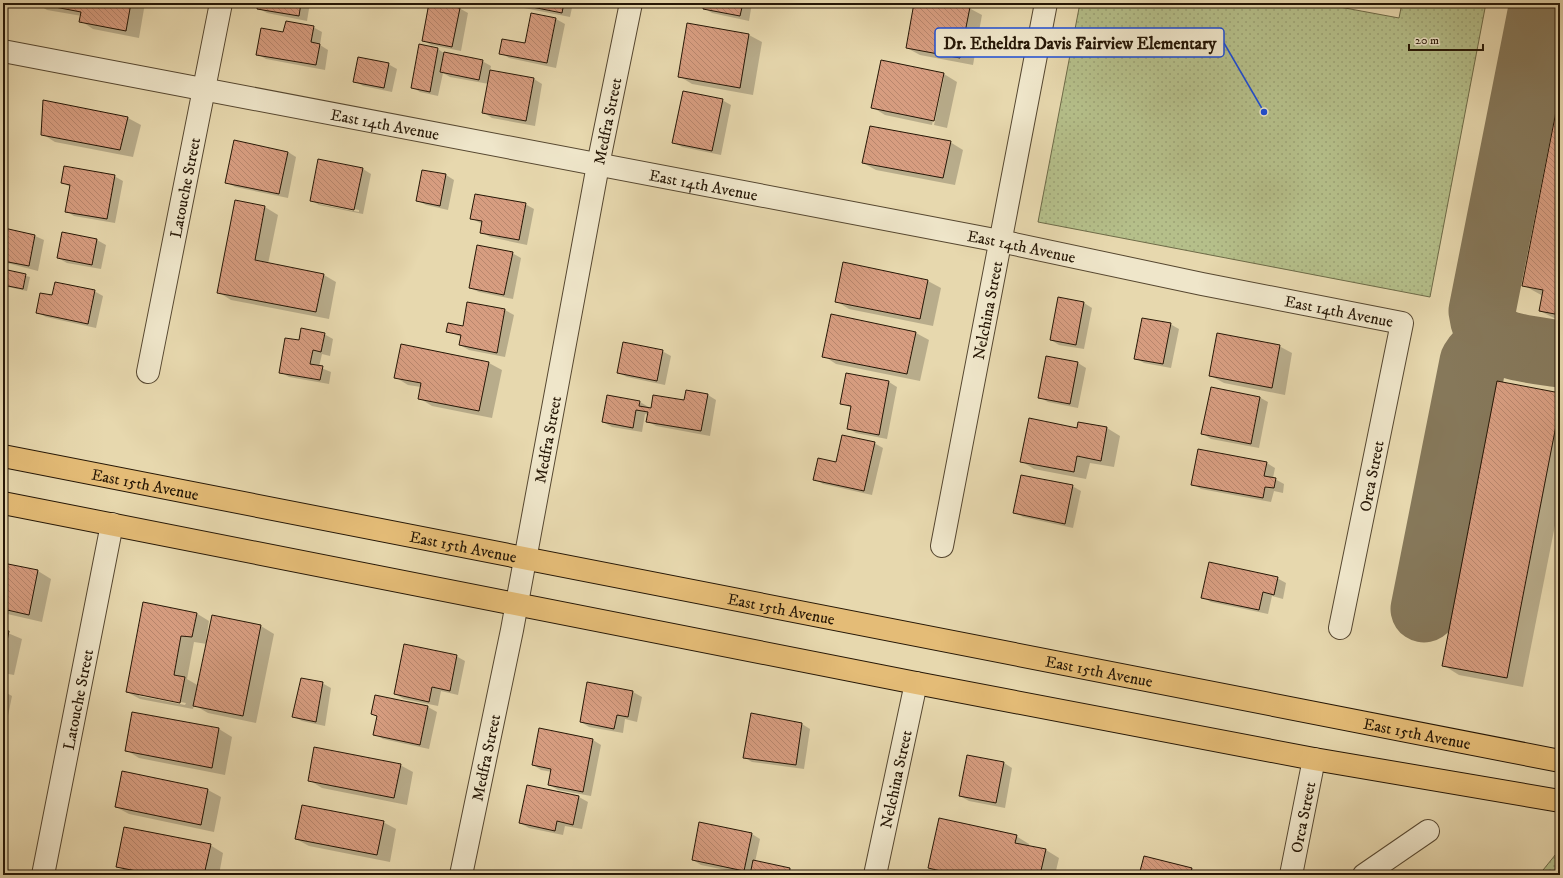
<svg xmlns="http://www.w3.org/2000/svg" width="1563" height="878" font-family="'IM FELL DW Pica',serif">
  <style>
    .park { fill: url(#park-dots); stroke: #6e6b48 }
    .shadow { fill: #0003; fill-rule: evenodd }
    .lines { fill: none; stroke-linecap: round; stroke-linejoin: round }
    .taxiway { stroke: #86785a; stroke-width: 67 }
    .building { fill: url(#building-back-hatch); stroke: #261706 }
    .minor-casing { stroke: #564730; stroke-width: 24 }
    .major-casing { stroke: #261706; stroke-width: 24 }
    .minor { stroke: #efe6ca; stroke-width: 22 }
    .major { stroke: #e4bc77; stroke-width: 22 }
    .labels { text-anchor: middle; stroke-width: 3; stroke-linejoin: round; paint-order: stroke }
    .street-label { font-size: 16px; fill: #261706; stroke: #efe6ca }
    .leader { fill: none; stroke: #1d4ed8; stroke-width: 1.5 }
    .callout-dot { fill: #1d4ed8; stroke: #efe6ca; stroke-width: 1.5 }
    .callout { fill: #efe6ca; stroke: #1d4ed8; stroke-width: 1.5 }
    .callout-label { font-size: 17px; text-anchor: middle; font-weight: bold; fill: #261706 }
  </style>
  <defs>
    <pattern id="park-dots" width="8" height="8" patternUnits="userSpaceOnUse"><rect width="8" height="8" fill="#b5bf8a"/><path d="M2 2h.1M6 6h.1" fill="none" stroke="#9ca376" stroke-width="1.8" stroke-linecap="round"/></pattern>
    <pattern id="building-back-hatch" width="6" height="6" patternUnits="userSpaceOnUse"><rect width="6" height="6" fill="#d79d80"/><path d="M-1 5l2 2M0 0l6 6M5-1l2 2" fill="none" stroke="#b8866d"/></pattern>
  </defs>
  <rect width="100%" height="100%" fill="#e7d8ae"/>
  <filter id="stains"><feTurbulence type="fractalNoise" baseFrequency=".005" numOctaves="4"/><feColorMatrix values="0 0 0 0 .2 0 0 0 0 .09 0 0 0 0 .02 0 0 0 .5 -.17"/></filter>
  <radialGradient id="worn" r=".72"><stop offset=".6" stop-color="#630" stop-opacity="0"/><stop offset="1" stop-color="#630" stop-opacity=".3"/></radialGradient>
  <g class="park">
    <path d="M1080 3H1318L1399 18 1402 3H1486L1430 297 1038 222Z"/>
    <path d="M1560 849V875H1539Z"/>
  </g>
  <g class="shadow">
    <path d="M35 3H145L139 38 93 29 81 21 82 16 47 10Z"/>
    <path d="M259 3H310L307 21 267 13 258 8Z"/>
    <path d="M430 3 459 8 468 13 461 51 431 45 423 40Z"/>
    <path d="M512 3H573L570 17 519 7Z"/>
    <path d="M705 3H752L749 21 712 13 704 8Z"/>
    <path d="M915 3H942L969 8 982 15 973 65 920 55 907 48Z"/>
    <path d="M531 14 556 19 565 24 556 68 509 58 501 53 525 45Z"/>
    <path d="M688 24 749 35 762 42 753 95 692 84 679 76Z"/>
    <path d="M313 27 322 32 320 45 328 50 325 70 266 59 257 54 284 34Z"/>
    <path d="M438 49 445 54 482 61 491 66 490 71 534 79 542 84 535 126 492 118 484 113 489 84 450 77 443 73 438 96 420 92 412 87Z"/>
    <path d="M882 62 944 74 957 82 947 128 934 125 944 77H942L932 125 885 115 872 107Z"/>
    <path d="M388 64 397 69 392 92 363 86 355 81Z"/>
    <path d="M1560 97V321L1540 311 1543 296 1523 285Z"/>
    <path d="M722 100 731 105 721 155 682 147 673 142Z"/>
    <path d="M44 101 128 118 141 125 133 157 55 142 42 134Z"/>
    <path d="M950 142 963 150 955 185 876 170 863 163Z"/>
    <path d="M288 152 296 157 288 198 235 187 226 182Z"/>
    <path d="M363 169 371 174 363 214 319 205 311 200ZM319 202 359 210V212L319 204Z"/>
    <path d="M446 175 454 180 448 210 426 205 417 200Z"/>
    <path d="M114 176 123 181 115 223 74 216 66 211 70 187 62 182Z"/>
    <path d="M236 201 265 207 278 215 268 264 324 275 336 282 329 319 231 300 218 292Z"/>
    <path d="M525 204 534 209 527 245 490 237 481 232 482 224 471 218Z"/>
    <path d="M4 229 35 236 44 240 38 271 3 262Z"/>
    <path d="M63 233 97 240 106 245 101 269 67 263 58 258Z"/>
    <path d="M512 253 521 258 513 299 479 292 470 288Z"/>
    <path d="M844 263 928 281 941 288 933 326 849 309 836 301Z"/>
    <path d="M3 270 30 277 27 291 3 286Z"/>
    <path d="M94 291 103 296 96 328 46 317 37 312 53 296Z"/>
    <path d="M1059 299 1084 303 1092 308 1084 349 1059 345 1051 340Z"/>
    <path d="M468 303 505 310 514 315 505 357 469 350 460 345 461 337 447 331 463 328Z"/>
    <path d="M1170 324 1179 329 1171 368 1144 363 1135 358Z"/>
    <path d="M916 333 929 340 920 381 836 364 824 356Z"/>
    <path d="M324 334 333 339 330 356 322 354 319 367 331 372 329 384 289 377 280 372 300 341Z"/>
    <path d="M402 345 489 363 502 370 492 418 432 406 419 398 421 387 408 385 395 377Z"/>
    <path d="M1279 346 1292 353 1285 395 1224 383 1211 376Z"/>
    <path d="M662 351 671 356 665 385 627 377 619 373Z"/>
    <path d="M1078 363 1086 368 1078 408 1048 402 1039 397Z"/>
    <path d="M889 382 897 387 887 439 856 433 848 428 852 408 841 403Z"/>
    <path d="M1560 394V500L1523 687 1459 675 1443 665Z"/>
    <path d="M708 395 716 400 710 436 656 426 647 421 649 415 645 414 642 432 612 427 603 422 608 396 640 402 652 409Z"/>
    <path d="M1259 397 1268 402 1259 448 1211 439 1203 434Z"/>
    <path d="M1079 423 1107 428 1120 436 1114 467 1090 463 1086 479 1034 469 1021 461 1078 429Z"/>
    <path d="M874 443 883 448 872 495 823 484 815 479 837 464Z"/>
    <path d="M1267 463 1275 468 1273 478 1284 484 1283 493 1274 491 1271 502 1201 489 1192 484Z"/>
    <path d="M1072 486 1081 491 1073 528 1023 517 1015 512Z"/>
    <path d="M3 565 38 571 51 579 42 622 3 613Z"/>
    <path d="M1277 578 1286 583 1283 599 1272 596 1268 614 1211 602 1202 597Z"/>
    <path d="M196 613 209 621 206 640 261 626 274 634 256 723 208 713 194 705 193 709 140 699 127 692ZM194 642 207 644 199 686 187 679ZM139 694 186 703 185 705 139 696Z"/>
    <path d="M3 631 22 639 14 675 3 673Z"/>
    <path d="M456 656 465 661 458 695 441 691 438 706 404 699 395 694Z"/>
    <path d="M322 683 331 688 325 726 302 721 293 716Z"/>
    <path d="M588 683 633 692 642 697 637 722 625 719 623 733 589 727 581 722Z"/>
    <path d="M3 691 12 696 5 731H3Z"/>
    <path d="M376 697 428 707 437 712 429 749 383 739 375 734 378 717 372 714Z"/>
    <path d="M133 713 219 729 232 737 225 775 139 758 126 750Z"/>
    <path d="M802 724 810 729 804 769 752 762 744 757Z"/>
    <path d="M593 740 601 745 591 796 558 790 549 785 552 772 541 770 533 765Z"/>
    <path d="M1004 763 1012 768 1005 808 969 801 960 796Z"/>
    <path d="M400 765 413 772 407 805 322 788 309 780Z"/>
    <path d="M123 772 208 790 221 797 214 832 129 814 116 807Z"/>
    <path d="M528 786 579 797 588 802 582 829 565 826 563 835 529 828 520 823Z"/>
    <path d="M383 822 396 829 390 862 309 846 296 839Z"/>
    <path d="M752 834 760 839 755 862 790 869 798 875H750L701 865 693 860Z"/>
    <path d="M1016 836 1029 844V847L1046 850 1059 858 1055 875H942L929 868Z"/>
    <path d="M210 845 223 853 219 875H137L130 874 118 866Z"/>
    <path d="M1192 869 1200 875H1140Z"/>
  </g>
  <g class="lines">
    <g class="taxiway">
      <path d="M1543 3 1482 311C1483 319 1485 328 1491 335 1502 348 1543 351 1560 354"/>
      <path d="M1424 609 1473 362C1481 349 1488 346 1503 343"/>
    </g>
  </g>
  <g class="building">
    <path d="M34 3H131L126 31 79 22 81 12Z"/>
    <path d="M258 3H301L299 16 257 9Z"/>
    <path d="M429 3 460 8 452 47 422 41Z"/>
    <path d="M512 3H564L562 13Z"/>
    <path d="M704 3H743L740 16 703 9Z"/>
    <path d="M914 3H948L970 7 960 58 906 48Z"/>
    <path d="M531 13 556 18 547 63 499 54 502 39 525 43Z"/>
    <path d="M286 21 314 26 311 42 320 44 316 65 256 55 261 28 283 32Z"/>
    <path d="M687 23 749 34 740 88 678 77Z"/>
    <path d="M419 44 438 48 430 92 411 88Z"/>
    <path d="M444 52 483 60 479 80 440 72Z"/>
    <path d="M358 57 389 63 384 88 353 82Z"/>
    <path d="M881 60 944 73 934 121 871 108Z"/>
    <path d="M490 70 534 78 526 121 482 113Z"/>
    <path d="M683 91 723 99 712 151 672 143Z"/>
    <path d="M1560 91V315L1539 311 1543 290 1522 286Z"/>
    <path d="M43 100 128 117 120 150 41 135Z"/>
    <path d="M870 126 951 141 943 178 862 163Z"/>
    <path d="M234 140 288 152 279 194 225 183Z"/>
    <path d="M318 159 363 168 354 210 310 201Z"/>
    <path d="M64 166 115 175 107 219 65 212 70 185 61 183Z"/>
    <path d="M422 170 446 174 440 206 416 201Z"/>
    <path d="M475 194 526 203 519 240 480 233 482 221 470 219Z"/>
    <path d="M235 200 265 206 255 260 324 274 316 312 217 293Z"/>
    <path d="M4 228 35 235 29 266 3 261Z"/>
    <path d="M62 232 97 239 92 265 57 258Z"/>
    <path d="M477 245 513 252 504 295 469 288Z"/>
    <path d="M843 262 928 280 920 319 835 302Z"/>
    <path d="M3 269 26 274 23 289 3 285Z"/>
    <path d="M55 282 95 290 88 324 36 313 40 293 52 295Z"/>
    <path d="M1058 297 1084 302 1076 345 1050 340Z"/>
    <path d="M467 302 505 309 497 353 459 345 461 335 446 332 448 323 463 326Z"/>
    <path d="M831 314 916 332 907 374 822 357Z"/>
    <path d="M1142 318 1171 323 1163 364 1134 359Z"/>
    <path d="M301 328 325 333 321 352 313 350 310 364 323 366 320 380 279 373 285 338 299 340Z"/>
    <path d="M1217 333 1280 345 1272 388 1209 376Z"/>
    <path d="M623 342 663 350 657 381 617 373Z"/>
    <path d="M401 344 489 362 479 411 418 399 421 383 394 378Z"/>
    <path d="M1046 356 1078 362 1070 404 1038 398Z"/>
    <path d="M846 373 889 381 879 435 847 429 851 406 840 404Z"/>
    <path d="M1497 381 1560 393V405L1507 678 1442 666Z"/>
    <path d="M1211 387 1260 397 1251 444 1201 434Z"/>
    <path d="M686 390 708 394 701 431 646 422 648 412 636 410 633 428 602 422 607 395 640 401 639 406 651 408 653 395 684 400Z"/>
    <path d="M1029 418 1077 428 1078 422 1107 427 1101 461 1077 456 1074 472 1020 462Z"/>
    <path d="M842 435 875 442 864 491 813 480 818 458 836 462Z"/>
    <path d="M1198 449 1267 462 1264 476 1276 478 1274 488 1265 487 1263 498 1191 485Z"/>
    <path d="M1021 475 1073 485 1065 524 1013 513Z"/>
    <path d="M1209 562 1278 577 1274 595 1263 592 1259 610 1201 598Z"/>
    <path d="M3 563 38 570 29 615 3 609Z"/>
    <path d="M143 602 197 613 192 637 181 636 174 675 185 677 180 703 126 692Z"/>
    <path d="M212 615 261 625 243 716 193 706Z"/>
    <path d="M3 630 9 631 3 661Z"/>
    <path d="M404 644 457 655 450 691 432 687 429 702 394 694Z"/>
    <path d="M301 678 323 682 316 722 292 717Z"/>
    <path d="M587 682 633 691 628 717 617 715 614 729 580 722Z"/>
    <path d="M375 695 428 706 420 745 373 735 377 716 371 714Z"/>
    <path d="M132 712 219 728 212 768 125 751Z"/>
    <path d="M751 713 802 723 796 765 743 758Z"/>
    <path d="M539 728 593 739 583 792 548 785 551 769 532 765Z"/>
    <path d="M314 747 401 764 394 798 308 781Z"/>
    <path d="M967 755 1004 762 996 803 959 796Z"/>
    <path d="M122 771 208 789 201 825 115 807Z"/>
    <path d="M527 785 579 796 573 825 557 821 555 831 519 823Z"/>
    <path d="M302 805 384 821 377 855 295 839Z"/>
    <path d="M939 818 1017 835 1015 843 1046 849 1040 875H958L928 868Z"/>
    <path d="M699 822 752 833 744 871 692 860Z"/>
    <path d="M124 827 211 844 204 875H157L116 867Z"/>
    <path d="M1144 856 1192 868 1190 875H1139Z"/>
    <path d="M753 860 790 868 789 875H750Z"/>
  </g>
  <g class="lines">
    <defs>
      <g id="minor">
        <path id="s1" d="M3 51 1000 241 1202 284 1402 323 1340 628"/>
        <path id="s2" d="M148 372 221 3"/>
        <path id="s3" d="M942 546 1046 3"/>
        <path id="s4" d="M43 875 112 524"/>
        <path id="s5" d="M461 875 512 630 598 165 631 3"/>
        <path id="s6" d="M875 875 916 683"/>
        <path id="s7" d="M1291 875 1314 759"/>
        <path d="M1364 875 1428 831"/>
      </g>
      <g id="major">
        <path id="s8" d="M3 456 1560 761"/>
        <path d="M3 503 916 683 1314 759 1560 801"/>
      </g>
    </defs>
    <use href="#minor" class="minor-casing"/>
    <use href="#major" class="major-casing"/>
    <use href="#minor" class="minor"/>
    <use href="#major" class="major"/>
  </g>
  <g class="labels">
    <g class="street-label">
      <text dy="6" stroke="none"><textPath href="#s5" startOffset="768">Medfra Street</textPath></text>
      <text dy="6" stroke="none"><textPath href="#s1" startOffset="389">East 14th Avenue</textPath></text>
      <text dy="6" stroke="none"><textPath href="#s1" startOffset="713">East 14th Avenue</textPath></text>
      <text dy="6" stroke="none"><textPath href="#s2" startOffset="188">Latouche Street</textPath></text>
      <text dy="6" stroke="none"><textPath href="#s1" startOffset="1037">East 14th Avenue</textPath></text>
      <text dy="6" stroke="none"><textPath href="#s3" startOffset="240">Nelchina Street</textPath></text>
      <text dy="6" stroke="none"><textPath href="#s1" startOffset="1361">East 14th Avenue</textPath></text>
      <text dy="6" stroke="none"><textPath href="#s5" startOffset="444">Medfra Street</textPath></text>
      <text transform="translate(1371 476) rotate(-79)" y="6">Orca Street</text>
      <text dy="6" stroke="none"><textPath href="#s8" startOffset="145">East 15th Avenue</textPath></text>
      <text dy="6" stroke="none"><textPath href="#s8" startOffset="469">East 15th Avenue</textPath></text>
      <text dy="6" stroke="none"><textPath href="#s8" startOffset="793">East 15th Avenue</textPath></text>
      <text dy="6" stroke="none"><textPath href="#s8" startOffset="1117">East 15th Avenue</textPath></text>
      <text dy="6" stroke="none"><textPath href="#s4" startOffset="179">Latouche Street</textPath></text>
      <text dy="6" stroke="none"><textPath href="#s8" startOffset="1441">East 15th Avenue</textPath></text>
      <text dy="6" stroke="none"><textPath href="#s5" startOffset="120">Medfra Street</textPath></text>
      <text dy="6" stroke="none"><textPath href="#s6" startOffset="98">Nelchina Street</textPath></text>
      <text dy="6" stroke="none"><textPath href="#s7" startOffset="59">Orca Street</textPath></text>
    </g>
  </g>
  <path class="leader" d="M1264 112L1224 43"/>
  <circle class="callout-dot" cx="1264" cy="112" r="4"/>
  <rect class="callout" x="935" y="28" width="289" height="29" rx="4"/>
  <g class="callout-label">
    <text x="1080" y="49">Dr. Etheldra Davis Fairview Elementary</text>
  </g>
  <rect width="1563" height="878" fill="none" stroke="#e7d8ae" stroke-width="16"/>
  <rect x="4" y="4" width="1555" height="870" fill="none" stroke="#261706" stroke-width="2"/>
  <rect x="8" y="8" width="1547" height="862" fill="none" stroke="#261706"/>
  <path d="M1409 44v6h74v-6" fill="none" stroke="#261706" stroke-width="2"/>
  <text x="1415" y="44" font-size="12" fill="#261706" stroke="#efe6ca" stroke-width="3" paint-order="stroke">20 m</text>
  <rect width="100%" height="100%" filter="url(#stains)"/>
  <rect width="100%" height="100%" fill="url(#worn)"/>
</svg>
